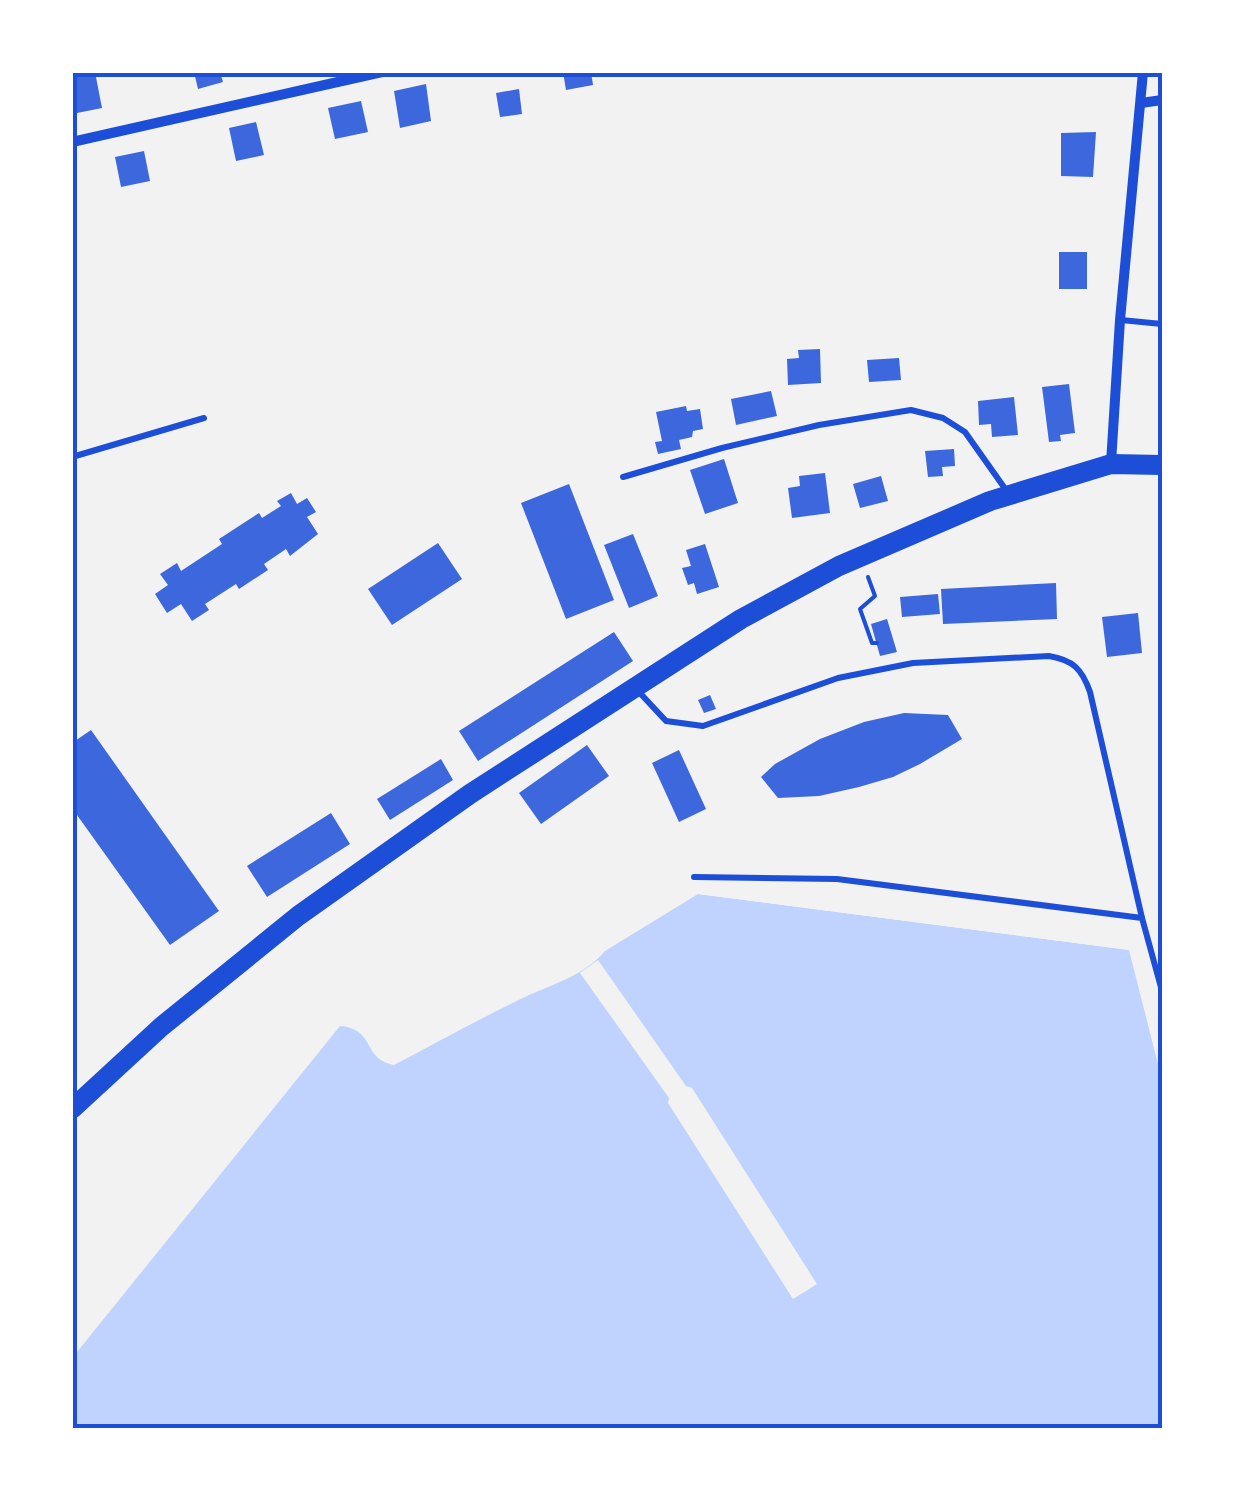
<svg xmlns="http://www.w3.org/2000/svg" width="1235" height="1501" font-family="'PT Serif',serif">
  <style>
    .water { fill: #bfd3fe }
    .pier { fill: #f2f2f2 }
    .building { fill: #3d67dc }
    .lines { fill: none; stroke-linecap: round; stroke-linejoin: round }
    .path { stroke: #1d4ed8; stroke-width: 4 }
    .service { stroke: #1d4ed8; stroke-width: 6 }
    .minor { stroke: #1d4ed8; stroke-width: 10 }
    .secondary { stroke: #1d4ed8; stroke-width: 20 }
    .neatline { fill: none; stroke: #1d4ed8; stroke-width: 4 }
  </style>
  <rect width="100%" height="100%" fill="#f2f2f2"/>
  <path class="water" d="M698 894 1130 950 1154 1042 1162 1041V1428H82L73 1423V1357L340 1026C376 1029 362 1059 394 1065 438 1042 481 1018 525 997 553 984 585 975 605 951Z"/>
  <g class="pier">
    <path d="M696 889 1131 946 1139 960 1157 1037 1162 1036V1080L1129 950 698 894Z"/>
    <path d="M598 960 686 1086 692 1088 817 1284 793 1299 668 1103 669 1098 580 973Z"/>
  </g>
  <g class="building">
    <path d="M88 72H95L102 108 72 114V76Z"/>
    <path d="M194 72H220L223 82 198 89Z"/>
    <path d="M563 72H591L593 85 566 90Z"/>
    <path d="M426 84 431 121 400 128 394 91Z"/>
    <path d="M519 89 522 114 500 117 496 93Z"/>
    <path d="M361 101 368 132 335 139 328 108Z"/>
    <path d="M256 122 264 155 236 161 229 128Z"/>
    <path d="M1096 132 1093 177 1061 176V133Z"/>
    <path d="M144 151 150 181 121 187 115 157Z"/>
    <rect x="1059" y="252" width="28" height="37"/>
    <path d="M820 349 821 383 788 385 787 359 799 358 798 350Z"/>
    <path d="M899 358 901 380 869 382 867 360Z"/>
    <path d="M1069 384 1075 433 1060 435 1061 441 1049 442 1042 387Z"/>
    <path d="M771 391 777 416 736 425 731 399Z"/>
    <path d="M1014 397 1018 435 992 437 991 424 979 425 978 401Z"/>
    <path d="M686 406 687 411 700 409 703 429 693 431 692 437 679 440 681 449 658 454 655 442 662 441 656 412Z"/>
    <path d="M954 449 955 466 942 467 943 476 928 477 925 451Z"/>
    <path d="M724 459 738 503 705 514 690 470Z"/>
    <path d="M825 473 830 513 792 518 788 488 800 486 799 476Z"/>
    <path d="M881 476 888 501 860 508 853 484Z"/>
    <path d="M569 484 614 600 566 619 521 503Z"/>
    <path d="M291 493 297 504 307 498 316 512 307 517 318 534 290 556 286 549 264 564 268 570 239 589 236 584 205 604 209 610 192 621 181 604 167 613 155 594 168 585 160 574 177 563 181 571 222 544 219 539 259 513 262 518 281 506 277 501Z"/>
    <path d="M633 534 658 596 629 608 604 545Z"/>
    <path d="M438 543 462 579 392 625 368 589Z"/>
    <path d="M705 544 719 587 697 594 694 583 688 585 682 568 691 566 686 550Z"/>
    <path d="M1056 583 1057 619 943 624 941 589Z"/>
    <path d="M938 594 940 614 902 617 900 597Z"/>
    <path d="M1138 613 1142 653 1107 657 1102 617Z"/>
    <path d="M887 619 897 652 880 656 871 624Z"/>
    <path d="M614 632 633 661 478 761 459 731Z"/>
    <path d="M710 695 716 709 704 713 698 700Z"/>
    <path d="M904 713 948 715 962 739 920 764 893 777 859 787 819 796 778 798 761 777 775 764 820 739 864 722Z"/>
    <path d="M91 730 219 911 170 945 72 808V743Z"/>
    <path d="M587 745 609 776 541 824 519 793Z"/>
    <path d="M679 750 706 809 679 822 652 763Z"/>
    <path d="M441 759 453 780 390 820 377 799Z"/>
    <path d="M331 813 350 844 267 897 247 866Z"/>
  </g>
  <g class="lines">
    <path class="path" d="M868 577 875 596 860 609 872 643H877"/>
    <g class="service">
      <path d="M1121 320 1162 324"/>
      <path d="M72 457 204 418"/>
      <path d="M623 477 722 448 819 425 911 410 943 418 965 432 1006 490"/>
      <path d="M639 692 666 721 703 726 838 678 913 663 1049 656C1073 660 1082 669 1090 692L1142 918"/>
      <path d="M694 877 837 879 1142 918 1162 991"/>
    </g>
    <g class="minor">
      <path d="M1141 103 1162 100"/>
      <path d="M72 142 382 72"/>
      <path d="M1111 463 1120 320 1143 72"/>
    </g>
    <path class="secondary" d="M72 1109 161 1027 298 916 470 794 741 619 839 566 990 501 1111 464 1162 465"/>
  </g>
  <rect width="1235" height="1501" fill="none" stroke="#ffffff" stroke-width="150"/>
  <rect x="75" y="75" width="1085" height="1351" class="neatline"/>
</svg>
